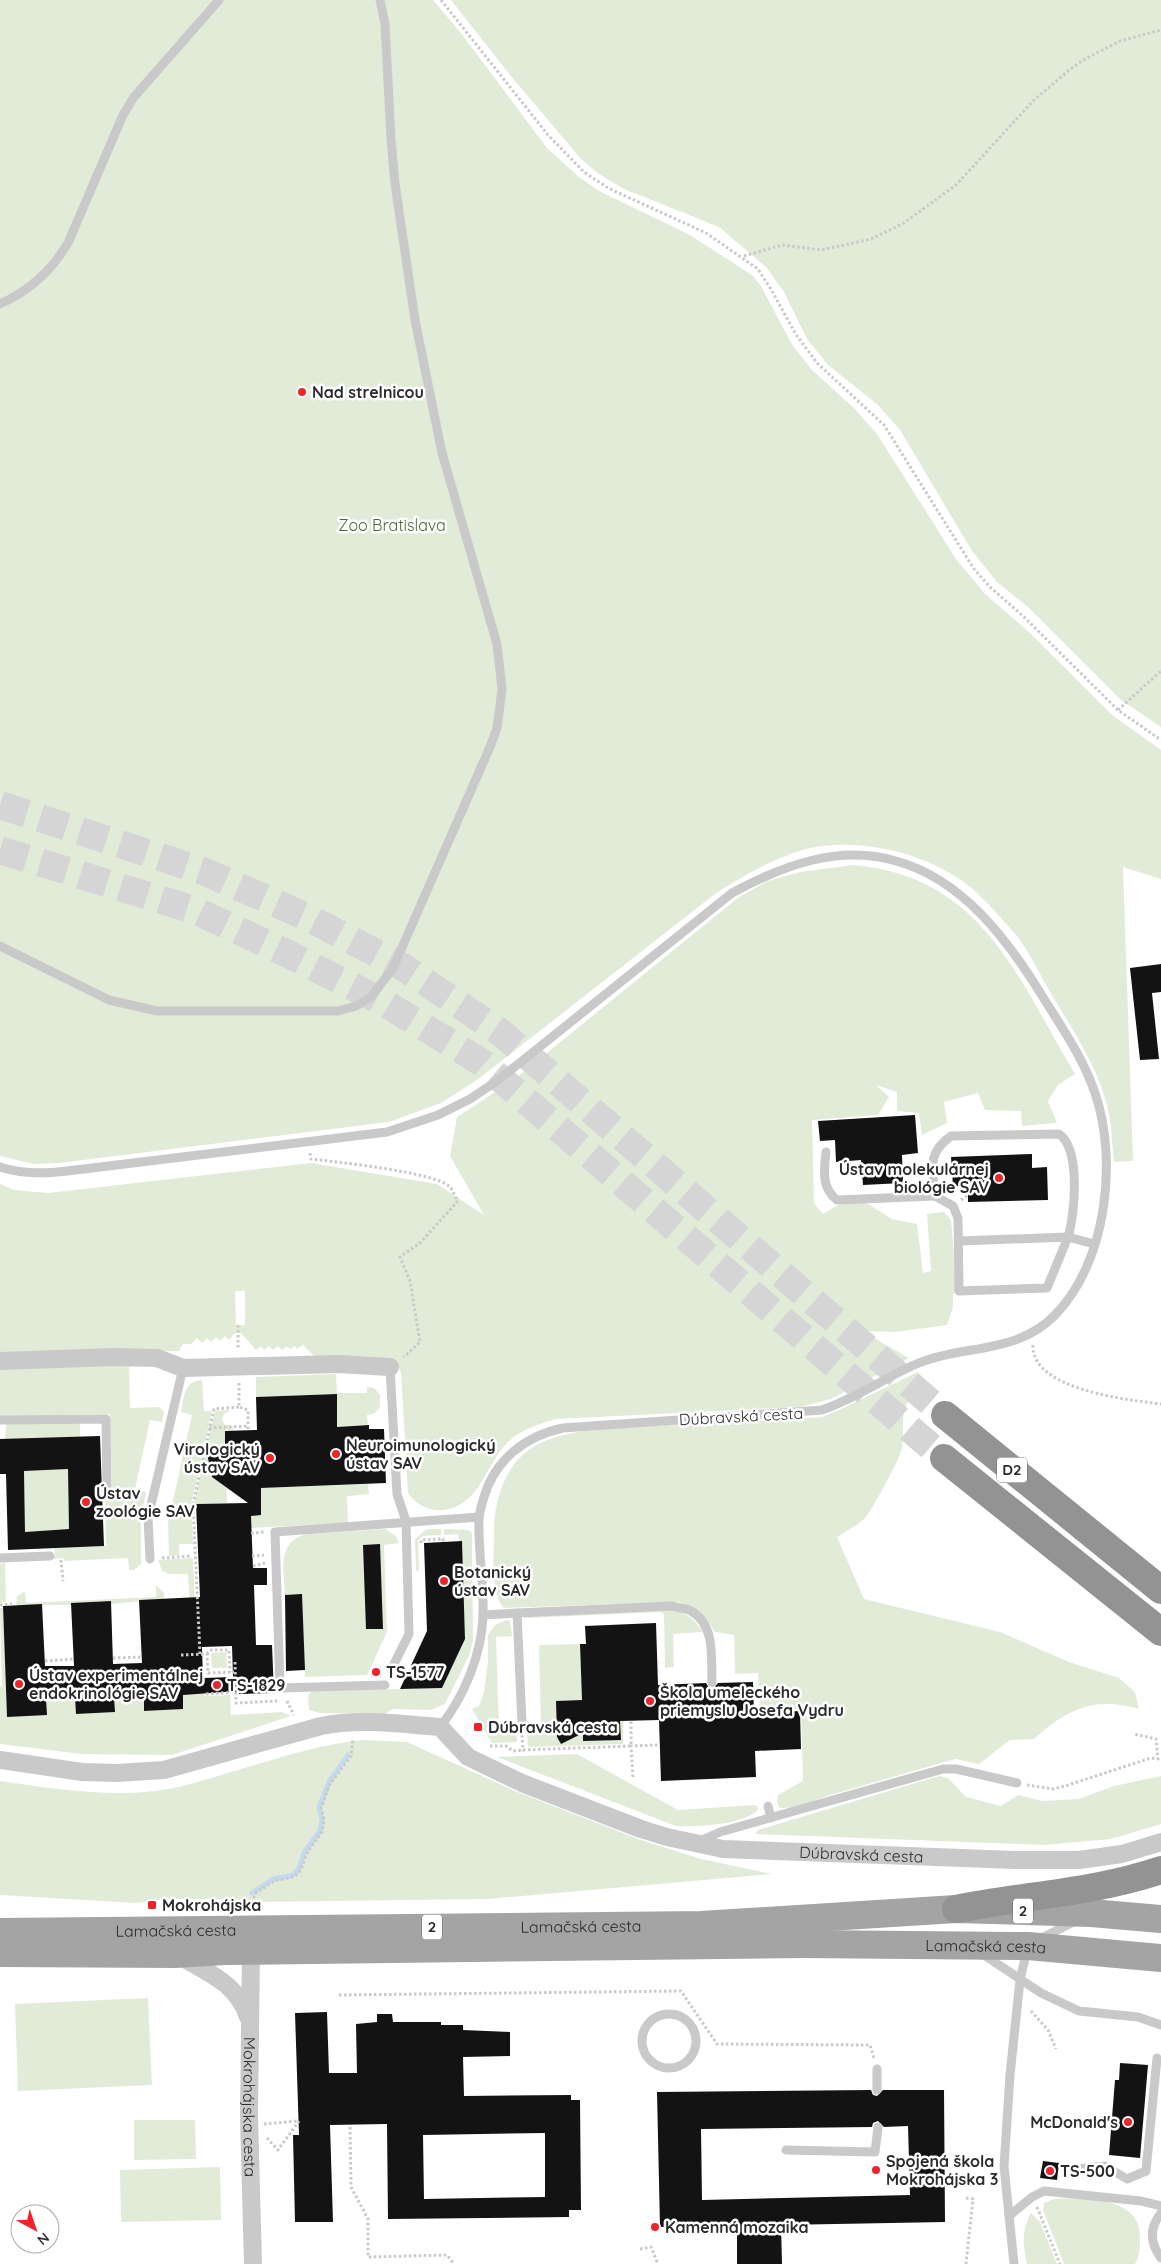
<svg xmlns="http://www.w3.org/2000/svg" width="1161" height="2264" font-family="Quicksand,sans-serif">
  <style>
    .green { fill: #e2ebd8; fill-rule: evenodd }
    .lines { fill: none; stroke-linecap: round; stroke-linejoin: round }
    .stream { stroke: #c3dbec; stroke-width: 5 }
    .building { fill: #131313; fill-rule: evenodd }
    .highway-tunnel { stroke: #d5d5d5; stroke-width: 28; stroke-dasharray: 28 14; stroke-linecap: butt }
    .path { stroke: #c9c9c9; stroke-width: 3; stroke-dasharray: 2.5 2.5; stroke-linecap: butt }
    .lane { stroke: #c9c9c9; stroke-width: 9 }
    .street { stroke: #c9c9c9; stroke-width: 18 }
    .primary { stroke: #a4a4a4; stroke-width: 28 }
    .highway { stroke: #939393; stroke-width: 28 }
    .poi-dot { fill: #ed242c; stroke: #fff; stroke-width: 2 }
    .labels { text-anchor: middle; stroke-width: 5; stroke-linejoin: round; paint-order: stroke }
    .shield { fill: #fff; stroke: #6b6b6b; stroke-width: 1 }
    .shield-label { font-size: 15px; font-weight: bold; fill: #2c2c2c }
    .poi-label { font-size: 16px; font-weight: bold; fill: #2c2c2c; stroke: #fff; text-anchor: start }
    .park-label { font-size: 16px; fill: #4d6938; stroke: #fff }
    .street-label { font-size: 16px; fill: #2c2c2c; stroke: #fff }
  </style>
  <rect width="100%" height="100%" fill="#fff"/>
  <g class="green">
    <path d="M0 0H433L461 33 547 148 579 177 599 191 690 235 752 275 761 286 793 346 812 370 855 409 877 434 956 559 985 594 1029 632 1112 715 1161 750V879L1123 867 1133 1161 1114 1162C1112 1145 1112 1126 1108 1109 1098 1066 1071 1028 1049 990 1039 973 1029 951 1016 935 1002 919 985 899 969 886 925 851 849 834 796 852 767 862 741 877 715 894L477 1080 441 1103 389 1122 59 1163 33 1164 0 1156Z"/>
    <path d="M451 0H1161V727L1121 700 1028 607 997 582 972 551 900 430 878 405 828 365 807 339 784 292 766 267 719 227 624 189 599 174 581 159 510 75Z"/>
    <path d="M853 865C982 876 1017 977 1075 1074L1058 1085 1048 1101 1057 1123 1022 1126 1021 1111 985 1110 978 1093 944 1102 947 1123 922 1135 919 1113 897 1111V1092L876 1085 889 1097 878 1115 812 1120 814 1203 823 1214 840 1204 865 1202 892 1219 917 1224 923 1273 931 1271 927 1214 944 1212 951 1220 957 1291 953 1294V1307L947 1325 895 1332 862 1331 909 1358 831 1399 800 1407 556 1419C539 1424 520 1430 508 1442 494 1456 487 1475 476 1490 457 1515 426 1518 408 1493L401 1372 393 1360 314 1356 303 1345 297 1349 295 1346 290 1349 287 1346 282 1350 278 1346 273 1350 269 1346 264 1350 261 1346 256 1350 241 1333H235L229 1340 225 1336 220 1341 216 1337 211 1342 207 1338 202 1343 197 1338 191 1344H183L179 1351 0 1354V1184L14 1190 48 1193 311 1163 437 1184 484 1215 450 1156 457 1117 516 1078 739 897 768 881 800 872ZM235 1291H245V1325H236Z"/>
    <path d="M129 1363 130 1408 159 1407 164 1412 162 1422 150 1420 135 1489 146 1492 141 1517V1564L134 1570H129L128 1558 65 1561 64 1558 53 1559 55 1555 54 1548 106 1546 105 1499 112 1498 110 1414 0 1416V1368Z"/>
    <path d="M918 1372 926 1384C895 1407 906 1417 902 1448 900 1459 873 1508 866 1517 858 1525 846 1531 837 1537L864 1599 1000 1632 1069 1662 1119 1678 1135 1692 1139 1709C1095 1696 1067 1709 1034 1739L1010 1740 979 1764 955 1759 827 1796 797 1807 780 1808 777 1802 778 1795 803 1781 801 1709 760 1710 758 1673 735 1674 734 1635 715 1632C706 1617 697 1608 680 1602L504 1608C490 1595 494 1553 494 1534 493 1505 504 1467 529 1450 559 1429 600 1430 636 1427 698 1422 760 1422 822 1417L839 1410Z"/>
    <path d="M336 1374 337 1393H367V1387L374 1388 380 1395V1407L374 1414 367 1415 368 1425 337 1427V1394L256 1397V1377Z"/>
    <path d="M202 1380 204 1411H212L191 1504 193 1544H179V1555L169 1556 168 1523 192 1415 181 1412C184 1397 184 1381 202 1380Z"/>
    <path d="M231 1410 224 1414 222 1420 225 1425 233 1426V1431L225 1429 226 1453 206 1449 212 1477 216 1480 226 1465 227 1503 194 1504 215 1411Z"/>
    <path d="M80 1422V1437L5 1439 6 1424Z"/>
    <path d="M68 1469 69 1529 25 1532 24 1471Z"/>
    <path d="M368 1484 369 1494 347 1496 348 1523 251 1528 249 1494 259 1515 261 1513 260 1488Z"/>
    <path d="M385 1529 396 1536 399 1543 384 1545 387 1632 367 1675 305 1677 302 1595H285C284 1569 276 1542 307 1534Z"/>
    <path d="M427 1529H441V1535L423 1536 418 1540 419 1569 418 1572 416 1570 415 1539Z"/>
    <path d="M444 1529 469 1530 472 1533 473 1639 470 1654 445 1704 430 1710 392 1709 385 1714 320 1713 309 1710 308 1696 312 1691 442 1688 465 1639 462 1542 459 1541 458 1534 444 1535Z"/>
    <path d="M193 1558 196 1635 191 1629 188 1574H169L162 1571 158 1560Z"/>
    <path d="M5 1563 6 1602 0 1603V1564Z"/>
    <path d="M156 1585 164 1593V1599L111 1604 110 1601 72 1603 71 1605H16L17 1596 25 1591 26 1603 156 1597Z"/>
    <path d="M0 1608H3L7 1717 46 1699 75 1698 76 1714 115 1712 114 1696 144 1695V1711L183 1709V1693H204L205 1696 230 1695 231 1715 282 1712 291 1716 172 1755 81 1754 0 1744V1687L2 1686Z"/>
    <path d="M675 1610C688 1614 696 1621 703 1632L673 1634 674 1667 665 1668 664 1614 661 1612 524 1618V1616Z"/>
    <path d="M506 1620 510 1621 512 1636 496 1637 499 1729H516L517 1742 492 1743 472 1709 479 1706 484 1692 488 1661V1635L495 1625Z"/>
    <path d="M580 1644 582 1700 556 1701 557 1737 563 1742 570 1736 623 1721V1744L528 1747 527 1728 541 1727 539 1645Z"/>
    <path d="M226 1652 227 1668H212L211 1653Z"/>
    <path d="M362 1740 407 1742 515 1791 638 1839 701 1859 772 1874 487 1899 245 1902 234 1899H164L136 1903 0 1895V1781C55 1789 123 1800 178 1787 240 1772 299 1747 362 1740Z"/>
    <path d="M577 1754 678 1810 755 1805 759 1809C745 1825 696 1827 676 1826L497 1757Z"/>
    <path d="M939 1776 948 1778 966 1797 1001 1806 1018 1795 1043 1801 1079 1799 1114 1786 1161 1776V1824L1111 1839 1043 1845 755 1834 758 1830Z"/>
    <path d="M148 1998 152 2085 18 2091 15 2004Z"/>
    <path d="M134 2120H195L196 2159 134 2160Z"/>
    <path d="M220 2167 221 2220 121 2222 120 2170Z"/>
    <path d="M1054 2199C1085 2198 1141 2196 1140 2238 1140 2248 1140 2255 1135 2264H1064L1043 2210 1044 2203Z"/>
    <path d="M1031 2213 1040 2222 1057 2264H1027C1023 2245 1021 2231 1031 2213Z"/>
  </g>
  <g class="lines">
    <path class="stream" d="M252 1893 273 1879 293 1875 298 1870 305 1851 320 1831 322 1820 319 1808 329 1782 348 1755"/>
  </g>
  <g class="building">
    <path d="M1161 964V992L1152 993 1159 1059 1140 1060 1130 968Z"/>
    <path d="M915 1115 918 1153 902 1155 903 1183 863 1185 861 1160 836 1162 835 1140 820 1141 818 1121Z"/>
    <path d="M1032 1154V1168L1047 1167 1048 1200 968 1202V1186H953L951 1157Z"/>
    <path d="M337 1394V1427L369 1425V1429H384L386 1483 261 1488V1515L251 1516 253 1568H267V1585H254L256 1645H272L274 1693 239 1694V1692H224L183 1695V1709L144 1711V1695L114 1696 115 1712 76 1714 75 1698 46 1699 47 1715 7 1717 3 1606 42 1604 45 1666H74L71 1603 111 1601 113 1664 142 1663 139 1600 200 1597 196 1504 248 1503 212 1477 206 1449 225 1444V1431L257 1430 256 1397ZM232 1646 233 1677 203 1678 202 1647Z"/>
    <path d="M100 1436 104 1546 8 1550 6 1474H0V1439ZM68 1469 69 1529 25 1532 24 1471Z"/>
    <path d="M462 1541 465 1639 442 1688 400 1689 427 1631 424 1543Z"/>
    <path d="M380 1544 383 1629H366L363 1545Z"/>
    <path d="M302 1594 305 1670 286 1671 285 1595Z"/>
    <path d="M656 1623 658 1685 706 1683 709 1688 713 1689 718 1683 753 1682 754 1713 800 1711 801 1749 755 1751 756 1777 661 1781 659 1720 620 1721 621 1740 583 1741V1733L561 1744 557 1737 556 1701 582 1700 580 1644H586L585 1626Z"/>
    <path d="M327 2012 329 2073H357L356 2024 377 2022V2014H392L393 2022H441V2025H463V2030L510 2032V2056L463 2057 464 2096 571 2095V2100H580L581 2210H569V2217L388 2219 387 2124 330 2125 333 2222H295L293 2135H299L295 2013ZM545 2133V2197L424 2199 423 2135Z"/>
    <path d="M1120 2063 1148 2065 1140 2158 1109 2155 1115 2080H1119Z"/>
    <path d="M871 2090 873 2095 877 2096 883 2090H944L945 2222 781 2225 782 2264H737V2225L660 2227 657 2092ZM878 2121 884 2127 908 2126 910 2195 702 2200 701 2129 872 2127 873 2123Z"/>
    <path d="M1043 2161 1059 2163 1057 2180 1040 2178Z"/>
  </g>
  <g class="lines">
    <g class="highway-tunnel">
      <path d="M0 805 203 871 307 917 403 967 500 1032 945 1415"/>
      <path d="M0 850 197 911 286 953 383 1002 481 1062 944 1458"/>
    </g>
    <g class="path">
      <path d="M441 0 548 135 584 172 608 188 706 233 758 269 772 291 795 333 817 363 884 425 974 569 990 587 1023 616 1118 710 1161 740"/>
      <path d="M744 256 782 245 821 250 871 239 904 223 957 184 1033 101 1068 71 1085 59 1120 41 1161 30"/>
      <path d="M1118 710 1161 671"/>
      <path d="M310 1153 311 1159C336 1162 436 1172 450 1187 453 1190 455 1197 458 1201L420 1243 400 1257 410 1281 420 1342 404 1357"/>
      <path d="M961 1200 968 1195"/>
      <path d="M238 1325V1349"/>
      <path d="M1033 1345C1031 1390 1129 1400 1161 1404"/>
      <path d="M239 1383V1407L248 1410V1430"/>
      <path d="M209 1428 248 1426"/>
      <path d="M251 1533 265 1532"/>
      <path d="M421 1543V1540L443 1539V1542"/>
      <path d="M252 1556 264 1555"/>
      <path d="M162 1558 191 1556"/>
      <path d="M61 1560 63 1581"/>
      <path d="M253 1566 265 1563"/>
      <path d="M0 1605 12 1604"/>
      <path d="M200 1654 193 1504 214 1409 239 1407"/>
      <path d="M207 1654 210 1650H229L230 1672"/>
      <path d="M181 1655 207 1654 208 1673 234 1672"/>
      <path d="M113 1658 142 1657"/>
      <path d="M45 1661 73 1659"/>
      <path d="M235 1662 236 1703 277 1701"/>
      <path d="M206 1694 235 1692"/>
      <path d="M287 1701 294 1715"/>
      <path d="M522 1735 523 1750 631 1746V1721"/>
      <path d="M490 1746H506L513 1751 523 1750"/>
      <path d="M633 1777 631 1746 658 1745"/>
      <path d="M1027 1785 1053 1789 1065 1786 1151 1758 1158 1759 1156 1739 1134 1734"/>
      <path d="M254 1908V1894L274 1881 294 1877 300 1871 308 1851 322 1832 324 1820 321 1808 330 1784 351 1756 353 1738"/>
      <path d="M339 1995 681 1991 717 2044 870 2045 874 2058"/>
      <path d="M1031 2011 1048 2030 1056 2049"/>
      <path d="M264 2124 298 2121"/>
      <path d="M350 2127 351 2187 368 2219V2257L447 2255 454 2264"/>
      <path d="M267 2138 278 2150 299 2121"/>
      <path d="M966 2198 973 2199 966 2264"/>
      <path d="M1037 2207 1060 2264"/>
      <path d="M640 2249 651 2247 658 2264"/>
    </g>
    <g class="lane">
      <path d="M0 304C29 291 52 270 68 243L123 115 134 97 219 0"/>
      <path d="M0 946 109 1000 157 1011H338L356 1006 371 997 393 968 490 747 497 728 502 689 497 644 442 453 415 320 395 184 391 139 385 24 380 0"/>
      <path d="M826 1152C824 1169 821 1188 837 1200L935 1196"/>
      <path d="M0 1167C31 1177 60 1172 92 1168L387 1132 438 1115 470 1099 497 1081 732 893C782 866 838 844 896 861 962 879 1007 939 1041 994 1060 1025 1083 1057 1095 1093 1118 1160 1107 1262 1055 1315 1017 1355 961 1344 914 1365 883 1379 854 1399 822 1410L563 1428C525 1436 495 1460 484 1497 482 1504 479 1512 479 1520 478 1551 484 1583 483 1615 482 1654 464 1697 440 1727"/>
      <path d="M960 1241 1068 1237C1075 1214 1081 1149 1059 1134L951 1136C926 1154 933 1169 935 1196L953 1206 958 1218 959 1291 1047 1288 1068 1237 1094 1244"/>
      <path d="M390 1367 397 1494 406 1521 409 1634 391 1670"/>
      <path d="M0 1420 106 1419 107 1494"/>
      <path d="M0 1558 50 1556"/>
      <path d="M150 1559 148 1518 183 1368"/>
      <path d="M517 1613 672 1606C678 1608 686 1608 691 1611 716 1625 711 1659 712 1683"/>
      <path d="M483 1615 517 1613 522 1723"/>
      <path d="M385 1685 280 1688 275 1532 479 1517"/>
      <path d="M768 1806 771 1818"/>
      <path d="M700 1841 720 1832 943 1769H956L1017 1783"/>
      <path d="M1040 1939 1075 1921"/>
      <path d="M984 1955 1041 1993 1079 2011 1138 2017 1161 2025"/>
      <circle cx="669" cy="2041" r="27"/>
      <path d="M877 2069V2090"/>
      <path d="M786 2150 875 2152 878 2127"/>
      <path d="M1078 2169 1105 2166 1127 2179 1146 2171 1157 2058"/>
      <path d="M1161 2213C1149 2228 1150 2243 1161 2258"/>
      <path d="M1009 2216 1032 2197 1044 2191 1141 2201 1161 2206"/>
      <path d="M1014 2264 1004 2166 1010 2075 1020 1980 1027 1950"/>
    </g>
    <g class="street">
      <path d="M0 1361 113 1357 157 1358 183 1368 338 1364 390 1367"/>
      <path id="s1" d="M0 1760 82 1772 117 1773 164 1770 321 1726C361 1718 400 1724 440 1727L468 1757 522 1783 641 1829 667 1837 723 1849 1015 1860H1079L1122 1854 1161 1842"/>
      <path id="s2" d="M251 1951 249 2116 253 2264"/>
      <path d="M176 1954C204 1971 237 1982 248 2017"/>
    </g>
    <g class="primary">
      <path id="s3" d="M0 1932 701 1925 956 1909 1091 1913 1161 1919"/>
      <path id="s4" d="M0 1953 175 1954 225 1951 803 1944 1028 1946 1161 1958"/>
    </g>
    <g class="highway">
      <path d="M945 1415 1161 1590"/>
      <path d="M944 1458 1161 1632"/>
      <path d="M956 1909C1025 1895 1093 1893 1161 1870"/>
    </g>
  </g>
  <g class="poi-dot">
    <circle cx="302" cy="392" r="5"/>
    <circle cx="999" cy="1178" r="5"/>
    <circle cx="336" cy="1454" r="5"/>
    <circle cx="270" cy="1458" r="5"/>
    <circle cx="86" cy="1502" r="5"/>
    <circle cx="444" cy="1581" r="5"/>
    <circle cx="376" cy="1672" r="5"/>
    <circle cx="19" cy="1684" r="5"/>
    <circle cx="217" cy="1685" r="5"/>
    <circle cx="650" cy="1701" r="5"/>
    <rect x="473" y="1722" width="10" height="10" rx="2.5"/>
    <rect x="147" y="1900" width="10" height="10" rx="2.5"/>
    <circle cx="1128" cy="2122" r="5"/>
    <circle cx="876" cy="2170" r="5"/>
    <circle cx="1050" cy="2171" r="5"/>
    <circle cx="655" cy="2227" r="5"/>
  </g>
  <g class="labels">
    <g class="shield">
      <rect x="997" y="1457.5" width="30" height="25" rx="4"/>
      <rect x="1013" y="1898.5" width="20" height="25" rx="4"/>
      <rect x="422" y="1914.5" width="20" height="25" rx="4"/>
    </g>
    <g class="shield-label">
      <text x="1012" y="1475">D2</text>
      <text x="1023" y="1916">2</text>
      <text x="432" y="1932">2</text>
    </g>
    <g class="poi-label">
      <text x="312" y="398">Nad strelnicou</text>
      <text x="989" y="1175" text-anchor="end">Ústav molekulárnej<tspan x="989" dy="18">biológie SAV</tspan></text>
      <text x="346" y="1451">Neuroimunologický<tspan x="346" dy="18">ústav SAV</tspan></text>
      <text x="260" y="1455" text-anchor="end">Virologický<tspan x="260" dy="18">ústav SAV</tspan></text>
      <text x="96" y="1499">Ústav<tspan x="96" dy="18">zoológie SAV</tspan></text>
      <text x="454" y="1578">Botanický<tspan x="454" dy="18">ústav SAV</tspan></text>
      <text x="386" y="1678">TS-1577</text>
      <text x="29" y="1681">Ústav experimentálnej<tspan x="29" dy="18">endokrinológie SAV</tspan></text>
      <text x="227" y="1691">TS-1829</text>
      <text x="660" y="1698">Škola umeleckého<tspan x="660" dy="18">priemyslu Josefa Vydru</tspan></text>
      <text x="488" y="1733">Dúbravská cesta</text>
      <text x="162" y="1911">Mokrohájska</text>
      <text x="1118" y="2128" text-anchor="end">McDonald's</text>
      <text x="886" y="2167">Spojená škola<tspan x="886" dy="18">Mokrohájska 3</tspan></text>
      <text x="1060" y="2177">TS-500</text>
      <text x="665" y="2233">Kamenná mozaika</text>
    </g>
    <g class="park-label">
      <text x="392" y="531">Zoo Bratislava</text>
    </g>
    <g class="street-label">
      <text transform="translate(741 1416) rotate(-3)" y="6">Dúbravská cesta</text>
      <text dy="6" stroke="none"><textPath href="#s1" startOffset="899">Dúbravská cesta</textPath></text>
      <text dy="6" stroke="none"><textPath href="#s3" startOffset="581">Lamačská cesta</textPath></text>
      <text dy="6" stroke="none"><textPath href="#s3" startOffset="176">Lamačská cesta</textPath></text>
      <text dy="6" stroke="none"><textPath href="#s4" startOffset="986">Lamačská cesta</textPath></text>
      <text dy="6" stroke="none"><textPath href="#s2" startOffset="156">Mokrohájska cesta</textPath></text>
    </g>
  </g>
  <g transform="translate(35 2229) rotate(140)"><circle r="24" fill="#ffffff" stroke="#ababab"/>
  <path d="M0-4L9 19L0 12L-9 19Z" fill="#ed242c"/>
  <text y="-8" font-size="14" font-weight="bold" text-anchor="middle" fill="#2c2c2c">N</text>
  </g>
</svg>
